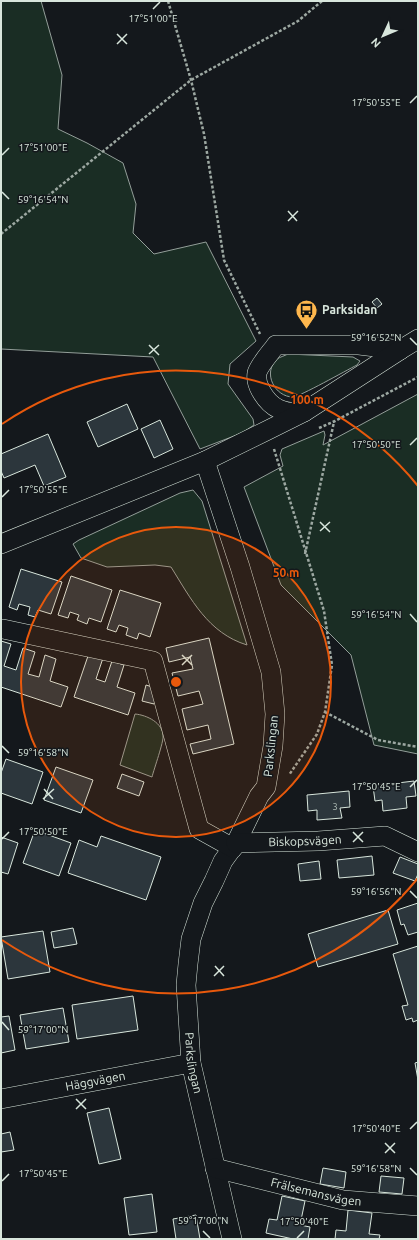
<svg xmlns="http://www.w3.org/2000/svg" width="419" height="1240" font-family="Ubuntu,sans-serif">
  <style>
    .green { fill: #1a2d24; stroke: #939e99 }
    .building { fill: #2c363c; stroke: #d8e6dc }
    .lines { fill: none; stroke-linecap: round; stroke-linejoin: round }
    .minor-casing { stroke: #d8e6dc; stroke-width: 20 }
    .path { stroke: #9da8a2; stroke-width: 2.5; stroke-dasharray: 3 2; stroke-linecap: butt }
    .minor { stroke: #14181c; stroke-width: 19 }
    .ticks { fill: none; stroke: #d8e6dc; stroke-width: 1.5 }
    .ring { fill: none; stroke: #e8590c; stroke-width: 2 }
    .labels { text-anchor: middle; stroke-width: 3; stroke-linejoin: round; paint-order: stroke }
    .number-label { font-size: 10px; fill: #adbab4 }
    .poi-label { font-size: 12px; font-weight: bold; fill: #d8e6dc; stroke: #14181c; text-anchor: start }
    .street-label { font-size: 12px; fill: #d8e6dc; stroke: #14181c }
    .ticks-label { font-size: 10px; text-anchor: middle; fill: #d8e6dc; stroke: #14181c; stroke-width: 3; stroke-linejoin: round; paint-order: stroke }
    .centre { fill: #e8590c; stroke: #14181c; stroke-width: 2 }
    .ring-label { font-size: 12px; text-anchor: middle; font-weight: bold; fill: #e8590c; stroke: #14181c; stroke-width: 3; stroke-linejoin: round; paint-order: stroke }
  </style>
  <rect width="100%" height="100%" fill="#14181c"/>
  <g class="green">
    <path d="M1 1H41L62 75 58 129 87 143 123 163 136 204 133 233 154 254 206 242 256 341 230 364 228 384 253 419 254 425 242 433 200 449 153 357 1 349Z"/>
    <path d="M288 354 353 357 360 361 357 365C347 370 299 397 293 397 275 397 262 373 277 359 280 357 284 356 288 354Z"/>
    <path d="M418 394V754L374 745 351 655 281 585 244 487 283 466 280 455 282 449 324 431 325 435 323 445Z"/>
    <path d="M193 490 202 501 247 645C208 633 191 599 171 567L155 565 107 567 81 558 73 544 79 540 180 493Z"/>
    <path d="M135 714C147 715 163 723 163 736 164 741 154 769 152 777L120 765Z"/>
  </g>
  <g class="building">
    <path d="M377 298 382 304 377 308 372 302Z"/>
    <path d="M127 404 138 429 98 447 87 422Z"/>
    <path d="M160 420 173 449 154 458 141 429Z"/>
    <path d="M48 434 66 477 44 486 35 465 4 478 1 471V454Z"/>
    <path d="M21 569 62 582 51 614 38 610 35 617 28 615 30 607 19 604 17 610 9 607Z"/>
    <path d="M71 576 112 590 101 622 89 618 87 624 77 620 79 615 70 612 68 618 58 615Z"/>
    <path d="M120 590 161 603 150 637 139 633 137 639 126 635 128 628 119 625 116 632 107 629Z"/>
    <path d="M209 638 234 744 193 754 190 744 211 739 208 725 187 730 182 709 203 704 199 691 178 696 172 673 193 669 190 657 169 662 166 648Z"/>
    <path d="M1 641 11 644 4 666 16 670 23 648 35 652 28 674 39 677 45 655 56 659 50 681 68 687 61 707 1 687Z"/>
    <path d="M89 653 103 658 96 679 105 682 112 661 124 665 117 687 135 693 128 715 74 697Z"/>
    <path d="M146 685 159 689 154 704 142 701Z"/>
    <path d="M6 759 43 772 32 804 1 793V773Z"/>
    <path d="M56 767 93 780 81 813 44 800Z"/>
    <path d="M122 774 144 782 139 796 117 788Z"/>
    <path d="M414 781 416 796 406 797 407 808 383 811 382 800 375 801 373 786Z"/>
    <path d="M349 791 350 807 340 808 342 818 317 820V810L308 811 307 795Z"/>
    <path d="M35 830 71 843 59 876 23 863Z"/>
    <path d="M101 836 161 857 146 900 68 873 79 840 97 847Z"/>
    <path d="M1 837 18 843 8 874 1 872Z"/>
    <path d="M372 856 374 875 339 878 337 860Z"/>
    <path d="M400 857 418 864V874L415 881 393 873Z"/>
    <path d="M319 861 321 879 300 881 298 864Z"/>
    <path d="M418 903V932L408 935 404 924 401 925 397 910Z"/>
    <path d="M388 910 398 944 318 967 308 934Z"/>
    <path d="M73 928 77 944 54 948 51 932Z"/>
    <path d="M43 931 50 972 8 979 1 937Z"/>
    <path d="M418 946V1020L413 1022 412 1018 406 1020 402 1006 408 1005 393 954Z"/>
    <path d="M133 996 138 1030 77 1039 72 1005Z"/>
    <path d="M63 1008 69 1042 26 1049 20 1015Z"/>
    <path d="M9 1016 15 1050 1 1053V1017Z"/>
    <path d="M418 1062V1080L415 1063Z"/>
    <path d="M109 1108 121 1159 99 1164 87 1113Z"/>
    <path d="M10 1132 14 1150 1 1152V1134Z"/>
    <path d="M323 1168 346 1172 344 1188 320 1184Z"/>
    <path d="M381 1176 404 1178 402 1194 379 1192Z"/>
    <path d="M152 1194 157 1232 129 1235 124 1198Z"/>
    <path d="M282 1196 305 1201 300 1225 310 1227 308 1239H293L266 1233 269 1219 277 1220Z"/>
    <path d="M348 1210 372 1213 369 1234 380 1235 379 1239H335L336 1230 346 1231Z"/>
    <path d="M196 1215 200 1239H176L173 1219Z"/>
  </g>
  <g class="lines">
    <defs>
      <g id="minor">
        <path d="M304 412C284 414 271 409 261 391 258 386 256 379 257 373 259 365 271 352 276 345H359L400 350"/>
        <path id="s1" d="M205 461 240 567 271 672 275 714 273 746 266 787 259 796 236 843 223 861 214 881 203 903 191 939 188 964 186 985 191 1063 232 1239"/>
        <path d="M1 544 205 461 266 431 304 412 400 350 418 339"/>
        <path d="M3 629 153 661 199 829 233 848"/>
        <path id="s2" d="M236 843 318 841 385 836 418 852"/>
        <path id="s3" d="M1 1099 191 1063"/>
        <path id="s4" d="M215 1168 343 1200 418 1206"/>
      </g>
    </defs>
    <use href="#minor" class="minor-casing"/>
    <g class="path">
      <path d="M168 1 191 80 204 134 224 260 260 334"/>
      <path d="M1 234 191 80 298 21 322 1"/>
      <path d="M319 428 335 421 418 377"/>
      <path d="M274 449 324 611 332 665 325 712 317 734 289 775"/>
      <path d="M305 554 334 422"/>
      <path d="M325 712 378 740 418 747"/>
    </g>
    <use href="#minor" class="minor"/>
  </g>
  <path class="ticks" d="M153 9 160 2M117 34 127 44M117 44 127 34M410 103 417 96M2 155 9 148M2 192 9 199M288 211 297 221M288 221 298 211M410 338 417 345M149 345 159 355M149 354 159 345M410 445 417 438M2 497 9 490M320 522 330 532M320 531 330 522M410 614 417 622M182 655 192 665M182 665 192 655M2 746 9 753M410 787 417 780M44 789 53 799M43 799 54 789M353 832 363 842M2 839 9 832M353 842 363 832M410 891 417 898M215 966 224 976M214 976 224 966M2 1022 9 1030M76 1099 86 1109M76 1109 86 1099M410 1129 417 1122M385 1143 395 1153M385 1153 395 1143M410 1168 417 1175M2 1181 9 1174M203 1231 210 1238M297 1238 304 1231"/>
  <circle cx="176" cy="682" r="155" fill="#e8590c" fill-opacity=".12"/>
  <g class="ring">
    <circle cx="176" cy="682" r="155"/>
    <path d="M418 878A311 311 0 0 1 2 940M2 424A311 311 0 0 1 418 486"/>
  </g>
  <defs>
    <symbol id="bus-pin" viewBox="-11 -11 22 30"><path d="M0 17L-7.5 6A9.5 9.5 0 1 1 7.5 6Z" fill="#ffb74d" stroke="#14181c"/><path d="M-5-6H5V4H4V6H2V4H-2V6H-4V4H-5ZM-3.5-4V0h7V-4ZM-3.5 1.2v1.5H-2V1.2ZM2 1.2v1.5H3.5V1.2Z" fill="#111"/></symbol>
  </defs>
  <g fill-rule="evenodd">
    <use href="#bus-pin" x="294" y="298" width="25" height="34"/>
  </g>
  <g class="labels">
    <g class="number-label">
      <text x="335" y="810">3</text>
    </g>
    <g class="poi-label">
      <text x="322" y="314">Parksidan</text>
    </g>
    <g class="street-label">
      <text transform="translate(271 746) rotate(-84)" y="4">Parkslingan</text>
      <text dy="4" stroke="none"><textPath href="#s2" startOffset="69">Biskopsvägen</textPath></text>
      <text dy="4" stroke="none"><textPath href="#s1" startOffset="632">Parkslingan</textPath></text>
      <text dy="4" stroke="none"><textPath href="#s3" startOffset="96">Häggvägen</textPath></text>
      <text dy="4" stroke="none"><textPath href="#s4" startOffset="104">Frälsemansvägen</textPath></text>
    </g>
  </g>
  <g class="ticks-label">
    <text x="153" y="22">17°51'00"E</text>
    <text x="376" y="106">17°50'55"E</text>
    <text x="43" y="151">17°51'00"E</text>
    <text x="43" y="203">59°16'54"N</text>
    <text x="376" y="341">59°16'52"N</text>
    <text x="376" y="448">17°50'50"E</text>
    <text x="43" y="493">17°50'55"E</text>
    <text x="376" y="618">59°16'54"N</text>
    <text x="43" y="756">59°16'58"N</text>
    <text x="376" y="790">17°50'45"E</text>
    <text x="43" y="835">17°50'50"E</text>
    <text x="376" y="895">59°16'56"N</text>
    <text x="43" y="1033">59°17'00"N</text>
    <text x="376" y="1132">17°50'40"E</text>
    <text x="376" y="1172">59°16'58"N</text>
    <text x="43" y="1177">17°50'45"E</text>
    <text x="203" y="1224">59°17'00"N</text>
    <text x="304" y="1225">17°50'40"E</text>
  </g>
  <circle cx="176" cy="682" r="6" class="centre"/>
  <g class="ring-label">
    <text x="307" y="404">100 m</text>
    <text x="286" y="577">50 m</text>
  </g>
  <rect width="419" height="1240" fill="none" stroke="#d8e6dc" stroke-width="4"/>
  <g transform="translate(383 36) rotate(226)" stroke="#14181c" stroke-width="3" paint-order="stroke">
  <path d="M0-3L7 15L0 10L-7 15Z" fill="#d8e6dc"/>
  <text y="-6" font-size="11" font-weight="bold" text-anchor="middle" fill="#d8e6dc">N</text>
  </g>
</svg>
